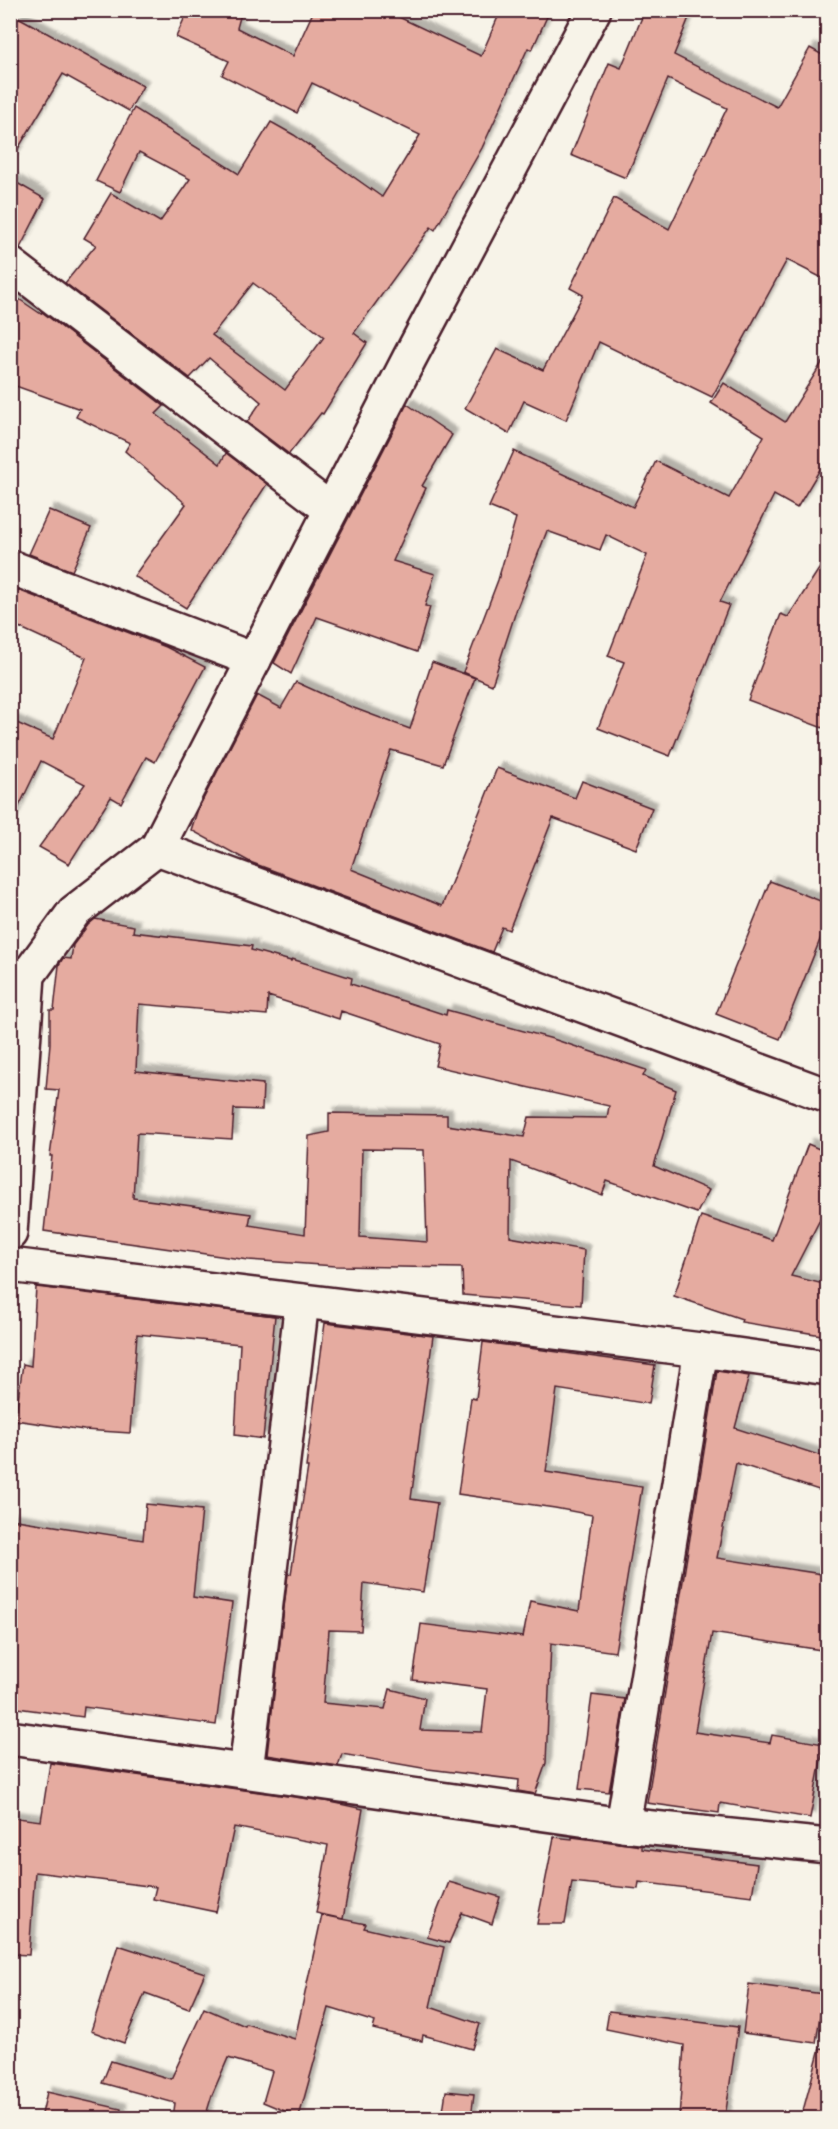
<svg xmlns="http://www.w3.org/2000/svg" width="838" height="2129" font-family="Sriracha,sans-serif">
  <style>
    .building { fill: #e5aba0; stroke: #4a1f2b; stroke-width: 1.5; fill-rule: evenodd; filter: url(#shadow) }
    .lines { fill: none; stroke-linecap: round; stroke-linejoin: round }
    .minor-casing { stroke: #4a1f2b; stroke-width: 38 }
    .minor { stroke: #f7f3e8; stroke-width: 33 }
  </style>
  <defs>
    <filter id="shadow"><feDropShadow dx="5.5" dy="-5.5" stdDeviation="1.5" flood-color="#0004"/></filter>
  </defs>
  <rect width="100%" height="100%" fill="#f7f3e8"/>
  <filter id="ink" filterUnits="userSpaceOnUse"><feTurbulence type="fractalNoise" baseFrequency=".0167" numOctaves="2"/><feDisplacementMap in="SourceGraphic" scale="12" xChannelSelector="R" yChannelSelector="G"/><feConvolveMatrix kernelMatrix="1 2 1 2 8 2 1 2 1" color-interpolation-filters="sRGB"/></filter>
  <g filter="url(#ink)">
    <g class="building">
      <path d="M188 10H242L237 28 293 56 314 10H384L481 56 501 10H550L532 50 528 48 482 148 435 230 431 227 354 333 367 343 323 414 321 413 289 454 247 422 261 402 209 358 190 378 65 283 96 245 84 238 111 193 160 222 190 179 139 152 120 192 96 181 134 108 239 174 271 122 294 135 382 197 420 135 312 83 297 113 222 75 229 61 176 37ZM253 283 324 337 285 390 212 335Z"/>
      <path d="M645 10H692L674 55 777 107 810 48 828 58V281L787 260 712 397 599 342 566 420 524 401 509 434 465 408 497 349 543 370 583 295 570 288 614 198 669 229 727 108 668 79 626 178 571 155 609 63 621 68Z"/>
      <path d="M18 17 143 86 129 111 63 74 10 162V30Z"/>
      <path d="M10 179 45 199 20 248 10 246Z"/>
      <path d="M10 293 41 314 42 312 164 406 156 414 220 464 226 453 267 484 186 608 134 576 186 504 125 451 130 443 76 417 80 409 10 384Z"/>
      <path d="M828 353V456L797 508 774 495 720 602 729 605 670 756 598 728 624 662 608 656 647 555 606 535 600 550 547 531 517 608 492 685 463 672 498 580 516 518 489 507 514 451 633 507 656 461 729 498 764 436 711 403 724 383 785 422Z"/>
      <path d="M407 404 452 435 422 486 426 488 393 561 435 574 425 606 430 607 417 652 317 617 291 674 274 663Z"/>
      <path d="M49 510 91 528 72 571 29 554Z"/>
      <path d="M828 555V730L748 700 781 614 788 617Z"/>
      <path d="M10 587 166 647 205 667 155 762 146 757 121 803 111 797 69 864 39 847 85 784 41 761 10 825V720L53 739 86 658 10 623Z"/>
      <path d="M432 662 475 678 443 765 391 750 351 869 442 906 497 768 575 798 582 781 652 808 636 849 553 818 509 930 502 927 492 952 250 862 191 830 198 809 257 695 281 708 296 682 351 707 410 729Z"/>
      <path d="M770 881 828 904V920L780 1039 716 1014Z"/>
      <path d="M95 919 134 926 133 932 252 946 251 950 291 961 292 959 352 978 351 984 446 1015 447 1010 553 1039 646 1070 643 1076 676 1090 654 1166 709 1190 697 1213 607 1181 602 1195 511 1161 510 1237 584 1250 581 1305 463 1295 462 1268 335 1266 248 1260 44 1231 52 1156H50L59 1090 46 1089 50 1043V1010H54L59 965 63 958 71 959 73 945 88 925ZM268 996 339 1019 341 1011 440 1044 435 1066 609 1106 607 1118 529 1117 524 1137 447 1125V1115L329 1113V1132L309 1136 305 1234 249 1225 251 1214 133 1198 137 1133 232 1139 234 1109 262 1110 263 1084 136 1071 139 1004 267 1015ZM362 1149 424 1150 427 1242 360 1237Z"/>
      <path d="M808 1144 828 1153V1204L791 1276 828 1285V1336L741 1322 742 1319 674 1296 701 1216 772 1240Z"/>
      <path d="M36 1287 275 1316 263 1439 235 1435 240 1344 137 1334 130 1433 84 1430 15 1420 23 1364 31 1366Z"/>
      <path d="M325 1323 433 1336 411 1499 437 1503 423 1592 364 1583 361 1631 329 1630 323 1703 385 1709 390 1689 425 1698 420 1730 482 1732 487 1689 413 1680 421 1624 523 1637 530 1601 579 1611 592 1515 555 1508 458 1494 471 1398 476 1399 483 1342 655 1365 649 1404 557 1389 546 1472 642 1487 615 1652 551 1643 546 1763 535 1794 518 1791 519 1780 428 1769 342 1754 338 1766 267 1755 288 1573 291 1574 308 1467H306Z"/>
      <path d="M717 1371 749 1376 735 1428 828 1458V1493L736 1463 717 1558 828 1575V1651L712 1633 695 1732 770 1743 772 1735 824 1744 810 1818 720 1803 719 1813 647 1803Z"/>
      <path d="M146 1504 202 1510 193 1597 232 1603 216 1725 84 1707 83 1717 10 1707V1519L143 1540Z"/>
      <path d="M592 1695 625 1699 609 1792 579 1789Z"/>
      <path d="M50 1763 331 1802 363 1809 343 1919 316 1913 328 1845 234 1827 216 1912 153 1899 156 1887 35 1872 29 1955 10 1954V1817L41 1821Z"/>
      <path d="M554 1837 572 1839V1837L642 1846V1849L757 1864 752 1896 639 1882 638 1889 572 1882 565 1924H537Z"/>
      <path d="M449 1882 500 1897 492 1924 462 1913 449 1943 427 1937Z"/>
      <path d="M322 1915 366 1924 364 1928 444 1947 430 2007 480 2024 472 2049 423 2035 422 2041 373 2029 375 2022 329 2008 299 2117 263 2102 272 2071 228 2058 212 2095 205 2118H173L175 2103 102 2083 111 2061 171 2079 204 2008 245 2026 246 2024 295 2039Z"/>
      <path d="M118 1945 205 1973 189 2009 145 1993 124 2043 91 2031Z"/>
      <path d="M749 1984 823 1994 816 2043 743 2033Z"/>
      <path d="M609 2011 738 2027 725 2118H679L684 2045 606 2029Z"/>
      <path d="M820 2048 828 2049V2118H801Z"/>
      <path d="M446 2091 474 2094 471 2118H442Z"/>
      <path d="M47 2092 121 2109 120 2118H41Z"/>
    </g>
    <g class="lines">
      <defs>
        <g id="minor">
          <path d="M10 264 331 510"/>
          <path d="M10 567 254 660"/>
          <path d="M157 848 828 1096"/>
          <path d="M10 1233 28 975 74 912 157 848 409 359 594 10"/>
          <path d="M10 1265 701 1350"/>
          <path d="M10 1738 623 1825 701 1350 828 1368"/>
          <path d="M246 1771 302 1301"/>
          <path d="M623 1825 828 1846"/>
        </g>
      </defs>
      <use href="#minor" class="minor-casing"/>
      <use href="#minor" class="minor"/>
    </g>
  </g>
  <rect width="838" height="2129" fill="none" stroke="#f7f3e8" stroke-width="36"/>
  <rect x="18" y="18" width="802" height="2093" fill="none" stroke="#4a1f2b" stroke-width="2" filter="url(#ink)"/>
</svg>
